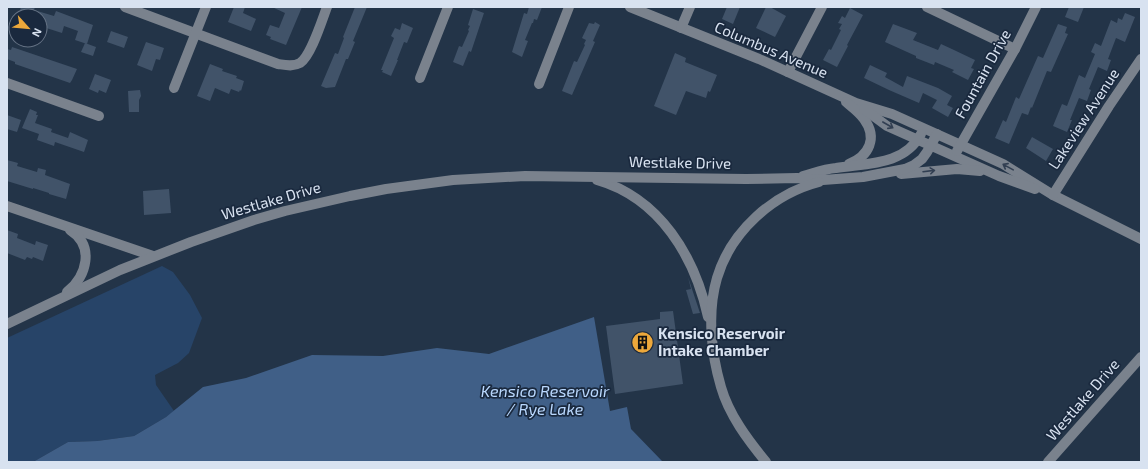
<svg xmlns="http://www.w3.org/2000/svg" width="1148" height="469" font-family="'Exo 2',sans-serif">
  <style>
    .green { fill: #274468 }
    .water { fill: #405f87 }
    .building { fill: #415369 }
    .lines { fill: none; stroke-linecap: round; stroke-linejoin: round }
    .minor { stroke: #7a828d; stroke-width: 10 }
    .oneway { stroke: #323f52 }
    .labels { text-anchor: middle; stroke-width: 3.5; stroke-linejoin: round; paint-order: stroke }
    .street-label { font-size: 15px; fill: #d8e2f0; stroke: #1a293e }
    .poi-label { font-size: 15px; font-weight: bold; fill: #d8e2f0; stroke: #1a293e; text-anchor: start }
    .water-label { font-size: 16px; font-style: italic; fill: #bad8fe; stroke: #1a293e }
  </style>
  <rect width="100%" height="100%" fill="#233448"/>
  <path class="green" d="M162 266 173 272 190 295 202 318 189 353 178 363 155 375 156 385 174 411 166 417 134 436 97 441 68 442 33 462H14L7 461V338Z"/>
  <path class="water" d="M594 317 610 411 627 407 631 429 663 462H33L68 442 97 441 134 436 166 417 203 387 246 378 312 355 383 356 437 348 489 354Z"/>
  <g class="building">
    <path d="M21 7H35L34 10 54 16 56 11 93 25 87 44 75 40 78 31 64 26 62 33 40 26V16H18Z"/>
    <path d="M234 7H245L243 13 256 19 251 31 228 22Z"/>
    <path d="M272 7H302L286 45 270 39 271 37 266 35 270 25 279 28 285 13Z"/>
    <path d="M355 7H367L353 41 355 42 348 59H346L335 87 326 88 321 86 335 53 338 54 344 38 343 37Z"/>
    <path d="M529 7H542L537 20 534 19 533 23H532L525 40 528 41 522 57 512 52 524 13 527 14Z"/>
    <path d="M727 7H740L733 24 722 19Z"/>
    <path d="M766 7H770L786 16 775 37 756 28Z"/>
    <path d="M1069 7H1084L1078 22 1065 17Z"/>
    <path d="M850 8 863 15 847 45 848 46 837 67 823 60 829 49 831 50 841 30 839 29 842 24 838 23 842 16 845 18Z"/>
    <path d="M473 9 484 13 471 52 469 51 463 66 453 62 459 46 462 47 469 31 468 30 470 26 468 25Z"/>
    <path d="M1125 13 1135 17 1125 42 1116 38 1108 59 1111 60 1107 71 1098 67 1089 89 1091 90 1087 101 1079 98 1070 120H1072L1067 132 1053 126 1062 104 1067 106 1079 75 1085 78 1095 54 1091 52 1095 43 1101 46 1111 20 1117 23 1118 18 1122 20Z"/>
    <path d="M595 22 600 25 593 41 595 42 572 95 562 91 574 61 577 62 585 45 584 44 586 40 582 38 589 23 594 24Z"/>
    <path d="M402 23 413 28 407 43 404 42 397 60H398L391 76 382 72 383 70H381L394 38 391 36 395 28 400 30Z"/>
    <path d="M893 24 917 33 913 40 938 50 941 44 954 50 975 60 971 68 974 69 968 80 952 72 954 70 935 62 934 65 916 58V56L885 42Z"/>
    <path d="M1058 24 1067 27 1065 33 1068 34 1051 72 1047 71 1032 108 1031 107 1028 115 1022 113 1009 144 995 138 1003 120 1006 122 1016 97 1019 99 1038 56 1043 58Z"/>
    <path d="M111 31 128 37 124 48 107 42Z"/>
    <path d="M146 42 164 48 160 60 156 59 152 71 137 65Z"/>
    <path d="M85 43 96 47 93 56 81 52Z"/>
    <path d="M12 47 77 69 72 80 70 83 15 64V62L7 59V49L11 50Z"/>
    <path d="M675 53 686 58 685 62 717 75 710 92 708 91 706 98 686 91 676 115 654 106Z"/>
    <path d="M210 64 223 69 222 71 237 76 236 78 244 81 241 91 240 90 239 92 231 89 229 94 215 88 210 101 197 96Z"/>
    <path d="M870 65 887 73 885 77 903 87 907 76 938 88 952 96 947 105 953 108 948 117 932 108 937 100 923 93 919 103 889 90 864 78Z"/>
    <path d="M95 74 111 80 106 93 99 90 98 93 89 89Z"/>
    <path d="M140 90 141 96 139 100V112H129L128 91Z"/>
    <path d="M30 109 37 112 36 115H38L35 123 52 129 51 132 68 138 70 132 88 140 84 152 55 142 54 146 37 140 39 134 22 128Z"/>
    <path d="M7 115 21 120 17 132 7 129Z"/>
    <path d="M1032 137 1053 149 1046 161 1026 148Z"/>
    <path d="M7 160 18 163 17 166 37 172 38 168 46 170 45 175 70 184 66 199 49 194V193L33 188V189L7 181Z"/>
    <path d="M169 189 171 213 144 215 143 191Z"/>
    <path d="M7 230 18 234 17 238 35 245 36 241 48 245 43 261 33 257 32 259 27 257 25 260 7 253Z"/>
    <path d="M688 277 700 313 693 314 686 290 691 289Z"/>
    <path d="M673 311 683 384 615 394 606 326 660 319V312Z"/>
  </g>
  <g class="lines">
    <g class="minor">
      <path d="M125 7 278 64C285 65 293 67 300 63 311 56 322 20 327 7"/>
      <path d="M630 7 759 59 856 103 892 114 961 145 1003 164 1053 195 1141 239"/>
      <path d="M927 7 1015 49"/>
      <path d="M681 28 690 7"/>
      <path d="M788 72 822 7"/>
      <path d="M420 78 448 7"/>
      <path d="M7 83 99 116"/>
      <path d="M539 84 569 7"/>
      <path d="M174 88 206 7"/>
      <path d="M846 102C852 107 859 112 864 119 878 138 869 156 849 164"/>
      <path d="M864 109 887 126 999 176 1035 189"/>
      <path d="M957 151 1015 49 1036 7"/>
      <path d="M901 174 957 169 980 171"/>
      <path d="M803 176C814 173 824 169 836 168 866 163 904 166 921 134"/>
      <path d="M597 180C660 198 695 257 708 317"/>
      <path d="M1053 195 1109 106 1141 59"/>
      <path d="M7 206 153 256"/>
      <path d="M67 292C87 276 95 246 70 230"/>
      <path d="M7 324 120 270 191 242 254 220 285 211 350 196 386 189 453 180 525 176 746 179 797 178 823 180 863 177 905 169 914 165 922 159 927 152 937 134"/>
      <path d="M766 462C748 440 729 415 721 387 711 353 707 312 717 278 731 231 773 194 819 182"/>
      <path d="M1048 462 1141 357"/>
    </g>
  </g>
  <defs><path id="oneway-shaft" d="M-6 0H5M1.5-3L5.5 0L1.5 3" fill="none" stroke-width="1.6" stroke-linecap="round" stroke-linejoin="round"/></defs>
  <g class="oneway">
    <use href="#oneway-shaft" transform="translate(888 125) rotate(30)"/>
    <use href="#oneway-shaft" transform="translate(1008 167) rotate(-151)"/>
    <use href="#oneway-shaft" transform="translate(929 171) rotate(-7)"/>
  </g>
  <defs>
    <symbol id="building-disc" viewBox="-11 -11 22 22"><circle r="9.5" fill="#eda83b" stroke="#1a293e"/><path d="M-4-6H4V6H1V3H-1V6H-4ZM-2.5-4.3h1.7v1.8h-1.7ZM.8-4.3h1.7v1.8H.8ZM-2.5-1h1.7V.8h-1.7ZM.8-1h1.7V.8H.8Z" fill="#111"/></symbol>
  </defs>
  <g fill-rule="evenodd">
    <use href="#building-disc" x="630" y="330" width="25" height="25"/>
  </g>
  <g class="labels">
    <g class="street-label">
      <text transform="translate(771 50) rotate(23)" y="5">Columbus Avenue</text>
      <text transform="translate(983 74) rotate(-61)" y="5">Fountain Drive</text>
      <text transform="translate(1084 119) rotate(-57)" y="5">Lakeview Avenue</text>
      <text transform="translate(680 163) rotate(1)" y="5">Westlake Drive</text>
      <text transform="translate(271 201) rotate(-16)" y="5">Westlake Drive</text>
      <text transform="translate(1083 400) rotate(-49)" y="5">Westlake Drive</text>
    </g>
    <g class="poi-label">
      <text x="658" y="339">Kensico Reservoir<tspan x="658" dy="17">Intake Chamber</tspan></text>
    </g>
    <g class="water-label">
      <text x="545" y="397">Kensico Reservoir<tspan x="545" dy="18">/ Rye Lake</tspan></text>
    </g>
  </g>
  <rect width="1148" height="469" fill="none" stroke="#d8e2f0" stroke-width="16"/>
  <g transform="translate(28 28) rotate(117)"><circle r="19" fill="#1a293e" stroke="#667385"/>
  <path d="M0-3L7 15L0 10L-7 15Z" fill="#eda83b"/>
  <text y="-6" font-size="11" font-weight="bold" text-anchor="middle" fill="#d8e2f0">N</text>
  </g>
</svg>
